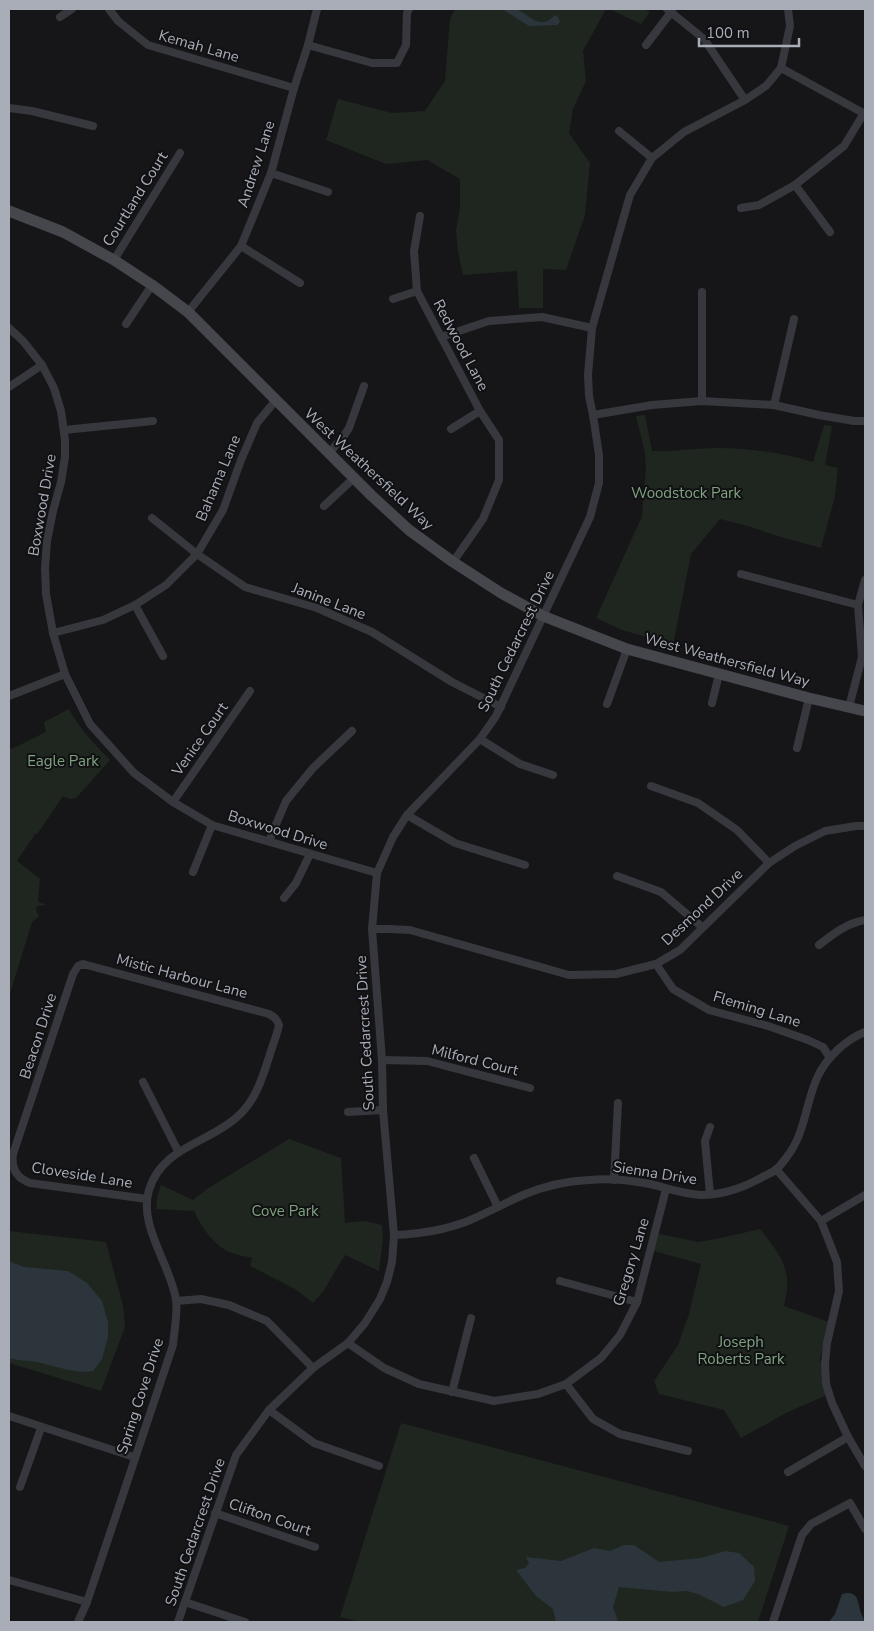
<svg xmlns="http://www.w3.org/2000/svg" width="874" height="1631" font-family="'Nunito Sans',sans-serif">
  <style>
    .green { fill: #1e261f }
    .water { fill: #2c353c }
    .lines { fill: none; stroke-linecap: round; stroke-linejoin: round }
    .street { stroke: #37383d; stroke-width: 8 }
    .secondary { stroke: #45474d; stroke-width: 11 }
    .labels { text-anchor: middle; stroke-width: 4; stroke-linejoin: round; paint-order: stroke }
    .street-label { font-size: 15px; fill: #a8adb8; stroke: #111113 }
    .park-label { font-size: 15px; fill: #7fa381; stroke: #111113 }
  </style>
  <rect width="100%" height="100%" fill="#161618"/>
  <g class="green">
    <path d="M455 9H606L583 51 586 81 573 109 569 133 590 163 585 215 566 270 543 269V308H519L517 271 463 275 458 252 456 230 460 208V179L427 160 386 164 326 140 338 99 392 113 425 111 445 81 450 19Z"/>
    <path d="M609 9H643L650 12 641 24Z"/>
    <path d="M645 415 652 451C674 452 695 448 717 448 749 448 783 453 813 462L824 425 832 426 825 465 838 468 835 496 821 548 774 535 748 526 720 519 691 554 673 645 622 630 596 618 642 516 646 469 645 453 636 416Z"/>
    <path d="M69 709C80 729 94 744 110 760L76 798 70 799 63 796 38 833 35 834 17 861 40 879 38 902 47 905 37 906 36 910 39 916 32 922 9 997V749L14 748 46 732 44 722Z"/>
    <path d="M289 1139 341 1158 345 1223 365 1221 382 1225 383 1239 379 1271 345 1255 324 1290 313 1303 295 1289 250 1266 252 1258C245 1256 239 1256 232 1253 215 1247 201 1227 194 1211L156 1209 157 1197 161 1185 193 1200 207 1189Z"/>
    <path d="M760 1229C782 1257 793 1270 784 1306L829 1322 820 1358 825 1396 788 1412 741 1438 724 1410 659 1394 654 1381 678 1345 689 1314 701 1264 654 1251 655 1233 698 1242 721 1238Z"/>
    <path d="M9 1231 106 1242 123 1306 125 1327 101 1391 9 1363Z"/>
    <path d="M401 1423 789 1526 758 1622H361L340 1617Z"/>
  </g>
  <g class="water">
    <path d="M502 9C506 9 511 8 515 9 528 12 539 33 555 15L558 17 560 22 557 25 529 26Z"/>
    <path d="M9 1261 24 1267 68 1271 87 1283 102 1301 108 1322V1337L102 1359 93 1371C72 1374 57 1366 37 1362 27 1360 18 1361 9 1358Z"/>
    <path d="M624 1545H634L659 1562 701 1558 725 1551 739 1553 754 1567 755 1581 743 1600 724 1607 698 1594 687 1591 673 1592 619 1587 613 1607 618 1621 621 1622H556L553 1609 536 1596 516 1570 525 1568 529 1563 526 1557 561 1561 594 1548 610 1551Z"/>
    <path d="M847 1593C858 1593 858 1601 860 1610 861 1614 864 1619 865 1622H829L835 1614 842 1594Z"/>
  </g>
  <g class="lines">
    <g class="street">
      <path d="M109 9 118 21 148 45 294 88"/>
      <path d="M667 9 704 39 745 100"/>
      <path d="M60 17 72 9"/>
      <path d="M308 45 372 63H397L406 45 407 13 409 9"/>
      <path d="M646 45 672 11"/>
      <path d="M781 68 865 114"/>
      <path d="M9 108 32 111 93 126"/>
      <path d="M619 131 652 158"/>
      <path d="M271 173 328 192"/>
      <path d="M795 185 830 232"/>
      <path d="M741 208 759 205 795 185 844 146 864 113"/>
      <path d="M420 216 414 251 417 291 480 411 499 440V480L483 519 453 562"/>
      <path d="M241 246 300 283"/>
      <path d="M114 260 180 153"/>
      <path d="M393 299 417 291"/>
      <path d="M188 312 241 246 271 173 294 88 308 45 317 9"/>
      <path d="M126 324 152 285"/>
      <path d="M9 328 23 341 42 365 54 388 61 411 65 440V457L61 482 53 511 47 541 45 568 46 594 53 633 65 674 90 724 134 773 173 802 212 825 377 873"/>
      <path d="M441 337 489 321 542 317 592 328"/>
      <path d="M9 387 42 365"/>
      <path d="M702 401V292"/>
      <path d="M774 405 794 319"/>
      <path d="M593 415 652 405 702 401 774 405 819 415 854 421H865"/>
      <path d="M451 429 480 411"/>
      <path d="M64 430 153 421"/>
      <path d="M329 453 343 437 349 428 364 386"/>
      <path d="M324 506 354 478"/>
      <path d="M152 518 197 554 245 587 317 608 372 632 452 682 501 707"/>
      <path d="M741 574 858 605"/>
      <path d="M135 605 163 656"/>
      <path d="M53 633 103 620 135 605 166 585 197 554 223 510 241 460 257 423 276 400"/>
      <path d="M9 696 65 674"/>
      <path d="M712 703 719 674"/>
      <path d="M607 704 627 649"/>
      <path d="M849 707 862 657 858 605 865 580"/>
      <path d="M480 739 520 764 553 775"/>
      <path d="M797 748 809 698"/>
      <path d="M651 786 698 803 737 830 769 863"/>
      <path d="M173 802 250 691"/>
      <path d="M407 815 455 843 525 865"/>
      <path d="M269 841 286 801 313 768 352 731"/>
      <path d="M193 872 212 825"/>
      <path d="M617 876 661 892 702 927"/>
      <path d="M284 898 296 883 310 854"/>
      <path d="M372 929H389L410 930 569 975 616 974 656 964 680 950 769 863 795 846 825 831 856 826H865"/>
      <path d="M819 945C833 934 847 923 865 920"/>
      <path d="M656 964 673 989 709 1010 768 1026 808 1040 823 1047 830 1058"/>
      <path d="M382 1060 427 1061 530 1088"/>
      <path d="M143 1082 178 1151"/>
      <path d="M348 1112 383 1110"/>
      <path d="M474 1158 498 1207"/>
      <path d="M776 1169 821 1221 837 1262 839 1291 827 1343 825 1364 826 1384 832 1403 848 1437 865 1466"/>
      <path d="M614 1180 618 1103"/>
      <path d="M710 1194 705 1141 710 1127"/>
      <path d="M821 1221 865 1195"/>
      <path d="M394 1235C420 1234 445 1230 468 1221 487 1213 505 1203 523 1195 544 1186 567 1181 589 1180 609 1178 630 1180 650 1184 667 1188 683 1194 701 1195 721 1195 742 1188 759 1179 764 1176 771 1173 776 1170 779 1167 783 1162 786 1158 805 1135 805 1105 817 1078 826 1058 845 1040 865 1032"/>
      <path d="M560 1281 637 1302"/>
      <path d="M176 1301 201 1299 229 1305 267 1321 313 1368"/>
      <path d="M348 1343 384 1368 419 1384 494 1401 538 1394 566 1384 601 1358 620 1335 637 1302 666 1189"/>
      <path d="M566 1384 593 1419 620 1434 688 1451"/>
      <path d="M452 1392 471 1318"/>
      <path d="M269 1410 314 1443 379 1466"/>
      <path d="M9 1416 134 1457"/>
      <path d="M788 1472 848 1437"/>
      <path d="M20 1487 41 1428"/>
      <path d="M215 1513 315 1547"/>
      <path d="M9 1580 87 1602"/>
      <path d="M185 1602 245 1622"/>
      <path d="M78 1622 87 1602 173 1345C174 1332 178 1313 176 1300 171 1265 138 1226 149 1190 162 1147 207 1144 237 1117 256 1101 263 1076 270 1054 273 1044 277 1035 279 1025 277 1019 274 1017 269 1014L83 964 78 966 73 974 13 1154C11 1168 16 1178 30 1183L147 1199"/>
      <path d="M178 1622 236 1455 269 1410 313 1368 348 1343 365 1323 380 1299 387 1282 392 1262 394 1235 383 1110 382 1060 372 929 377 873 393 837 407 815 480 739 496 716 590 517 599 483V455L593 415 589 396 588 375 592 328 630 195 652 158 684 132 745 100 766 86 781 68 790 26 788 9"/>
      <path d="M773 1622 802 1535 811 1524 850 1503 865 1529"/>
    </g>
    <path class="secondary" d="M9 211 63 232 114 260 152 285 188 312 372 496 409 530 453 562 501 593 543 616 627 649 809 698 865 711"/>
  </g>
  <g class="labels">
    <g class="street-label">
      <text transform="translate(199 46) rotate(16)" y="5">Kemah Lane</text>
      <text transform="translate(256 164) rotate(-72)" y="5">Andrew Lane</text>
      <text transform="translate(135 199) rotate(-58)" y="5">Courtland Court</text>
      <text transform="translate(461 345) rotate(62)" y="5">Redwood Lane</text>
      <text transform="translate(369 469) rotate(43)" y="5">West Weathersfield Way</text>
      <text transform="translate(218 478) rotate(-67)" y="5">Bahama Lane</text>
      <text transform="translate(42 505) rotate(-80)" y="5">Boxwood Drive</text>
      <text transform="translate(329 601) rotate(21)" y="5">Janine Lane</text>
      <text transform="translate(516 641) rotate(-64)" y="5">South Cedarcrest Drive</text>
      <text transform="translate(727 660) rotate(15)" y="5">West Weathersfield Way</text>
      <text transform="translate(200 739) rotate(-55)" y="5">Venice Court</text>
      <text transform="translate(278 830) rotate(17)" y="5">Boxwood Drive</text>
      <text transform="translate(702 907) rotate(-43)" y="5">Desmond Drive</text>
      <text transform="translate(182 976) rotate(15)" y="5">Mistic Harbour Lane</text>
      <text transform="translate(757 1009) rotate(17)" y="5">Fleming Lane</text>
      <text transform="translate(365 1033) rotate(-93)" y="5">South Cedarcrest Drive</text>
      <text transform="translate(38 1036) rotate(-72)" y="5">Beacon Drive</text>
      <text transform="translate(475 1060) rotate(14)" y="5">Milford Court</text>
      <text transform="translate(655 1173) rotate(9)" y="5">Sienna Drive</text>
      <text transform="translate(82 1175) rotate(9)" y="5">Cloveside Lane</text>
      <text transform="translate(631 1262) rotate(-73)" y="5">Gregory Lane</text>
      <text transform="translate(140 1396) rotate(-72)" y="5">Spring Cove Drive</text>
      <text transform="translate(270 1517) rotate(19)" y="5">Clifton Court</text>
      <text transform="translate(195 1532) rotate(-71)" y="5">South Cedarcrest Drive</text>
    </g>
    <g class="park-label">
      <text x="686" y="498">Woodstock Park</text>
      <text x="63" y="766">Eagle Park</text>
      <text x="285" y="1216">Cove Park</text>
      <text x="741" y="1347">Joseph<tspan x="741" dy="17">Roberts Park</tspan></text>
    </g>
  </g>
  <rect width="874" height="1631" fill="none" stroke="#a8adb8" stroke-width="20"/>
  <path d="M699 38v8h100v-8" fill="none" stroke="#a8adb8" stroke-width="2.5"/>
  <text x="706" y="38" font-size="15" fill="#a8adb8" stroke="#111113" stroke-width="4" paint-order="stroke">100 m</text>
</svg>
